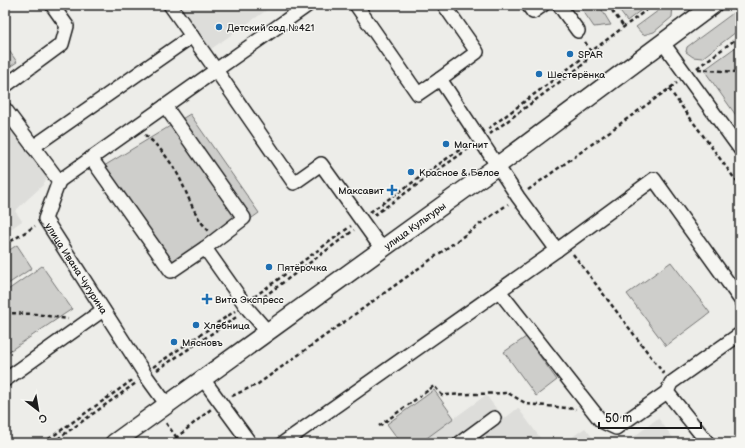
<svg xmlns="http://www.w3.org/2000/svg" width="745" height="448" font-family="'Balsamiq Sans',sans-serif">
  <style>
    .built { fill: #ddddda }
    .green { fill: #cececb; stroke: #757574 }
    .lines { fill: none; stroke-linecap: round; stroke-linejoin: round }
    .minor-casing { stroke: #1c1c1c; stroke-width: 16 }
    .major-casing { stroke: #1c1c1c; stroke-width: 20 }
    .path { stroke: #1c1c1c; stroke-width: 2.5; stroke-dasharray: 4 3; stroke-linecap: butt }
    .minor { stroke: #f6f6f2; stroke-width: 13 }
    .major { stroke: #f6f6f2; stroke-width: 17 }
    .poi-dot { fill: #1f6fb2; stroke: #f6f6f2; stroke-width: 1.5 }
    .labels { text-anchor: middle; stroke-width: 3; stroke-linejoin: round; paint-order: stroke }
    .poi-label { font-size: 10px; fill: #1c1c1c; stroke: #f6f6f2; text-anchor: start }
    .street-label { font-size: 10px; fill: #1c1c1c; stroke: #f6f6f2 }
  </style>
  <rect width="100%" height="100%" fill="#edede9"/>
  <filter id="ink" filterUnits="userSpaceOnUse"><feTurbulence type="fractalNoise" baseFrequency=".025" numOctaves="2"/><feDisplacementMap in="SourceGraphic" scale="8" xChannelSelector="R" yChannelSelector="G"/><feConvolveMatrix kernelMatrix="1 2 1 2 8 2 1 2 1" color-interpolation-filters="sRGB"/></filter>
  <g filter="url(#ink)">
    <g class="built">
      <path d="M180 5H274L211 49Z"/>
      <path d="M5 115 48 175 43 185 15 211 22 221 5 233Z"/>
      <path d="M486 395 504 419 518 408 544 443H420Z"/>
      <path d="M658 418 677 443H625L635 436Z"/>
      <path d="M585 428 597 443H564Z"/>
    </g>
    <g class="green">
      <path d="M579 5H599L611 25 594 27Z"/>
      <path d="M615 5H638L641 10 627 21Z"/>
      <path d="M666 5H673L672 17 654 32 643 35 636 27Z"/>
      <path d="M740 8V29L702 58 693 57 686 52 687 47Z"/>
      <path d="M740 44V121L704 70Z"/>
      <path d="M5 45 17 62 5 70Z"/>
      <path d="M190 114 259 213 172 275 99 169Z"/>
      <path d="M17 245 32 268 5 286V253Z"/>
      <path d="M671 262 710 313 666 346 627 294Z"/>
      <path d="M42 266 72 309 5 354V292Z"/>
      <path d="M526 337 557 380 536 396 504 352Z"/>
      <path d="M434 390 454 418 420 443H401L387 424Z"/>
    </g>
    <g class="lines">
      <defs>
        <g id="minor">
          <path d="M170 5 216 70 308 5"/>
          <path d="M356 5 418 94 440 79 518 197 557 250"/>
          <path d="M528 5 533 12 543 5"/>
          <path d="M559 5 578 31"/>
          <path d="M663 43 740 149"/>
          <path d="M440 79 477 52 444 5"/>
          <path d="M5 86 62 44 67 26 52 5"/>
          <path d="M165 106 244 218 205 248"/>
          <path id="s1" d="M5 109 59 181 45 219 146 376 167 405"/>
          <path d="M33 147 192 36"/>
          <path d="M91 158 171 271 205 248 248 309 267 331"/>
          <path d="M59 181 216 70 294 183 321 164 382 249"/>
          <path d="M499 291 601 421 616 428 667 392"/>
          <path d="M203 379 250 443"/>
          <path d="M5 380 103 310"/>
          <path d="M283 443 557 250 654 179 740 299"/>
          <path d="M460 443 494 418"/>
          <path d="M708 443 667 392 671 383 740 334"/>
        </g>
        <g id="major">
          <path id="s2" d="M114 443 497 166 713 5"/>
        </g>
      </defs>
      <use href="#minor" class="minor-casing"/>
      <use href="#major" class="major-casing"/>
      <g class="path">
        <path d="M608 5 624 27"/>
        <path d="M585 42 592 53"/>
        <path d="M697 68 740 36"/>
        <path d="M698 69 735 72"/>
        <path d="M669 89 740 186"/>
        <path d="M488 129 653 5"/>
        <path d="M490 134 585 63 588 55"/>
        <path d="M145 135C158 145 169 159 177 173 188 193 192 214 209 231"/>
        <path d="M528 190 677 83"/>
        <path d="M370 212 468 144"/>
        <path d="M374 215 471 147"/>
        <path d="M5 245 35 226"/>
        <path d="M573 254 664 374"/>
        <path d="M254 297 351 226"/>
        <path d="M258 301 354 230"/>
        <path d="M5 313 35 314 68 319"/>
        <path d="M153 367 235 311"/>
        <path d="M157 370 238 316"/>
        <path d="M232 396 258 384 508 204"/>
        <path d="M166 423 177 438"/>
        <path d="M379 426 434 386 442 395 508 393 527 404 576 409"/>
        <path d="M43 443 134 379"/>
        <path d="M52 443 136 383"/>
        <path d="M170 443 211 409"/>
      </g>
      <use href="#minor" class="minor"/>
      <use href="#major" class="major"/>
    </g>
  </g>
  <g class="poi-dot">
    <circle cx="219" cy="27" r="4"/>
    <circle cx="570" cy="54" r="4"/>
    <circle cx="539" cy="74" r="4"/>
    <circle cx="446" cy="144" r="4"/>
    <circle cx="411" cy="172" r="4"/>
    <path d="M390 184h4v4h4v4h-4v4h-4v-4h-4v-4h4z"/>
    <circle cx="269" cy="267" r="4"/>
    <path d="M205 293h4v4h4v4h-4v4h-4v-4h-4v-4h4z"/>
    <circle cx="196" cy="325" r="4"/>
    <circle cx="174" cy="342" r="4"/>
  </g>
  <g class="labels">
    <g class="poi-label">
      <text x="227" y="31">Детский сад №421</text>
      <text x="578" y="58">SPAR</text>
      <text x="547" y="78">Шестерёнка</text>
      <text x="454" y="148">Магнит</text>
      <text x="419" y="176">Красное &amp; Белое</text>
      <text x="384" y="194" text-anchor="end">Максавит</text>
      <text x="277" y="271">Пятёрочка</text>
      <text x="215" y="303">Вита Экспресс</text>
      <text x="204" y="329">Хлебница</text>
      <text x="182" y="346">Мясновъ</text>
    </g>
    <g class="street-label">
      <text dy="4" stroke="none"><textPath href="#s2" startOffset="371">улица Культуры</textPath></text>
      <text dy="4" stroke="none"><textPath href="#s1" startOffset="189">улица Ивана Чугурина</textPath></text>
    </g>
  </g>
  <rect width="745" height="448" fill="none" stroke="#f6f6f2" stroke-width="20"/>
  <rect x="10" y="10" width="725" height="428" fill="none" stroke="#1c1c1c" stroke-width="1.5" filter="url(#ink)"/>
  <g transform="translate(38 410) rotate(149)" stroke="#f6f6f2" stroke-width="3" paint-order="stroke">
  <path d="M0-3L7 15L0 10L-7 15Z" fill="#1c1c1c"/>
  <text y="-6" font-size="11" font-weight="bold" text-anchor="middle" fill="#1c1c1c">С</text>
  </g>
  <path d="M599 422v6h102v-6" fill="none" stroke="#1c1c1c" stroke-width="2"/>
  <text x="605" y="422" font-size="12" fill="#1c1c1c" stroke="#f6f6f2" stroke-width="3" paint-order="stroke">50 m</text>
</svg>
